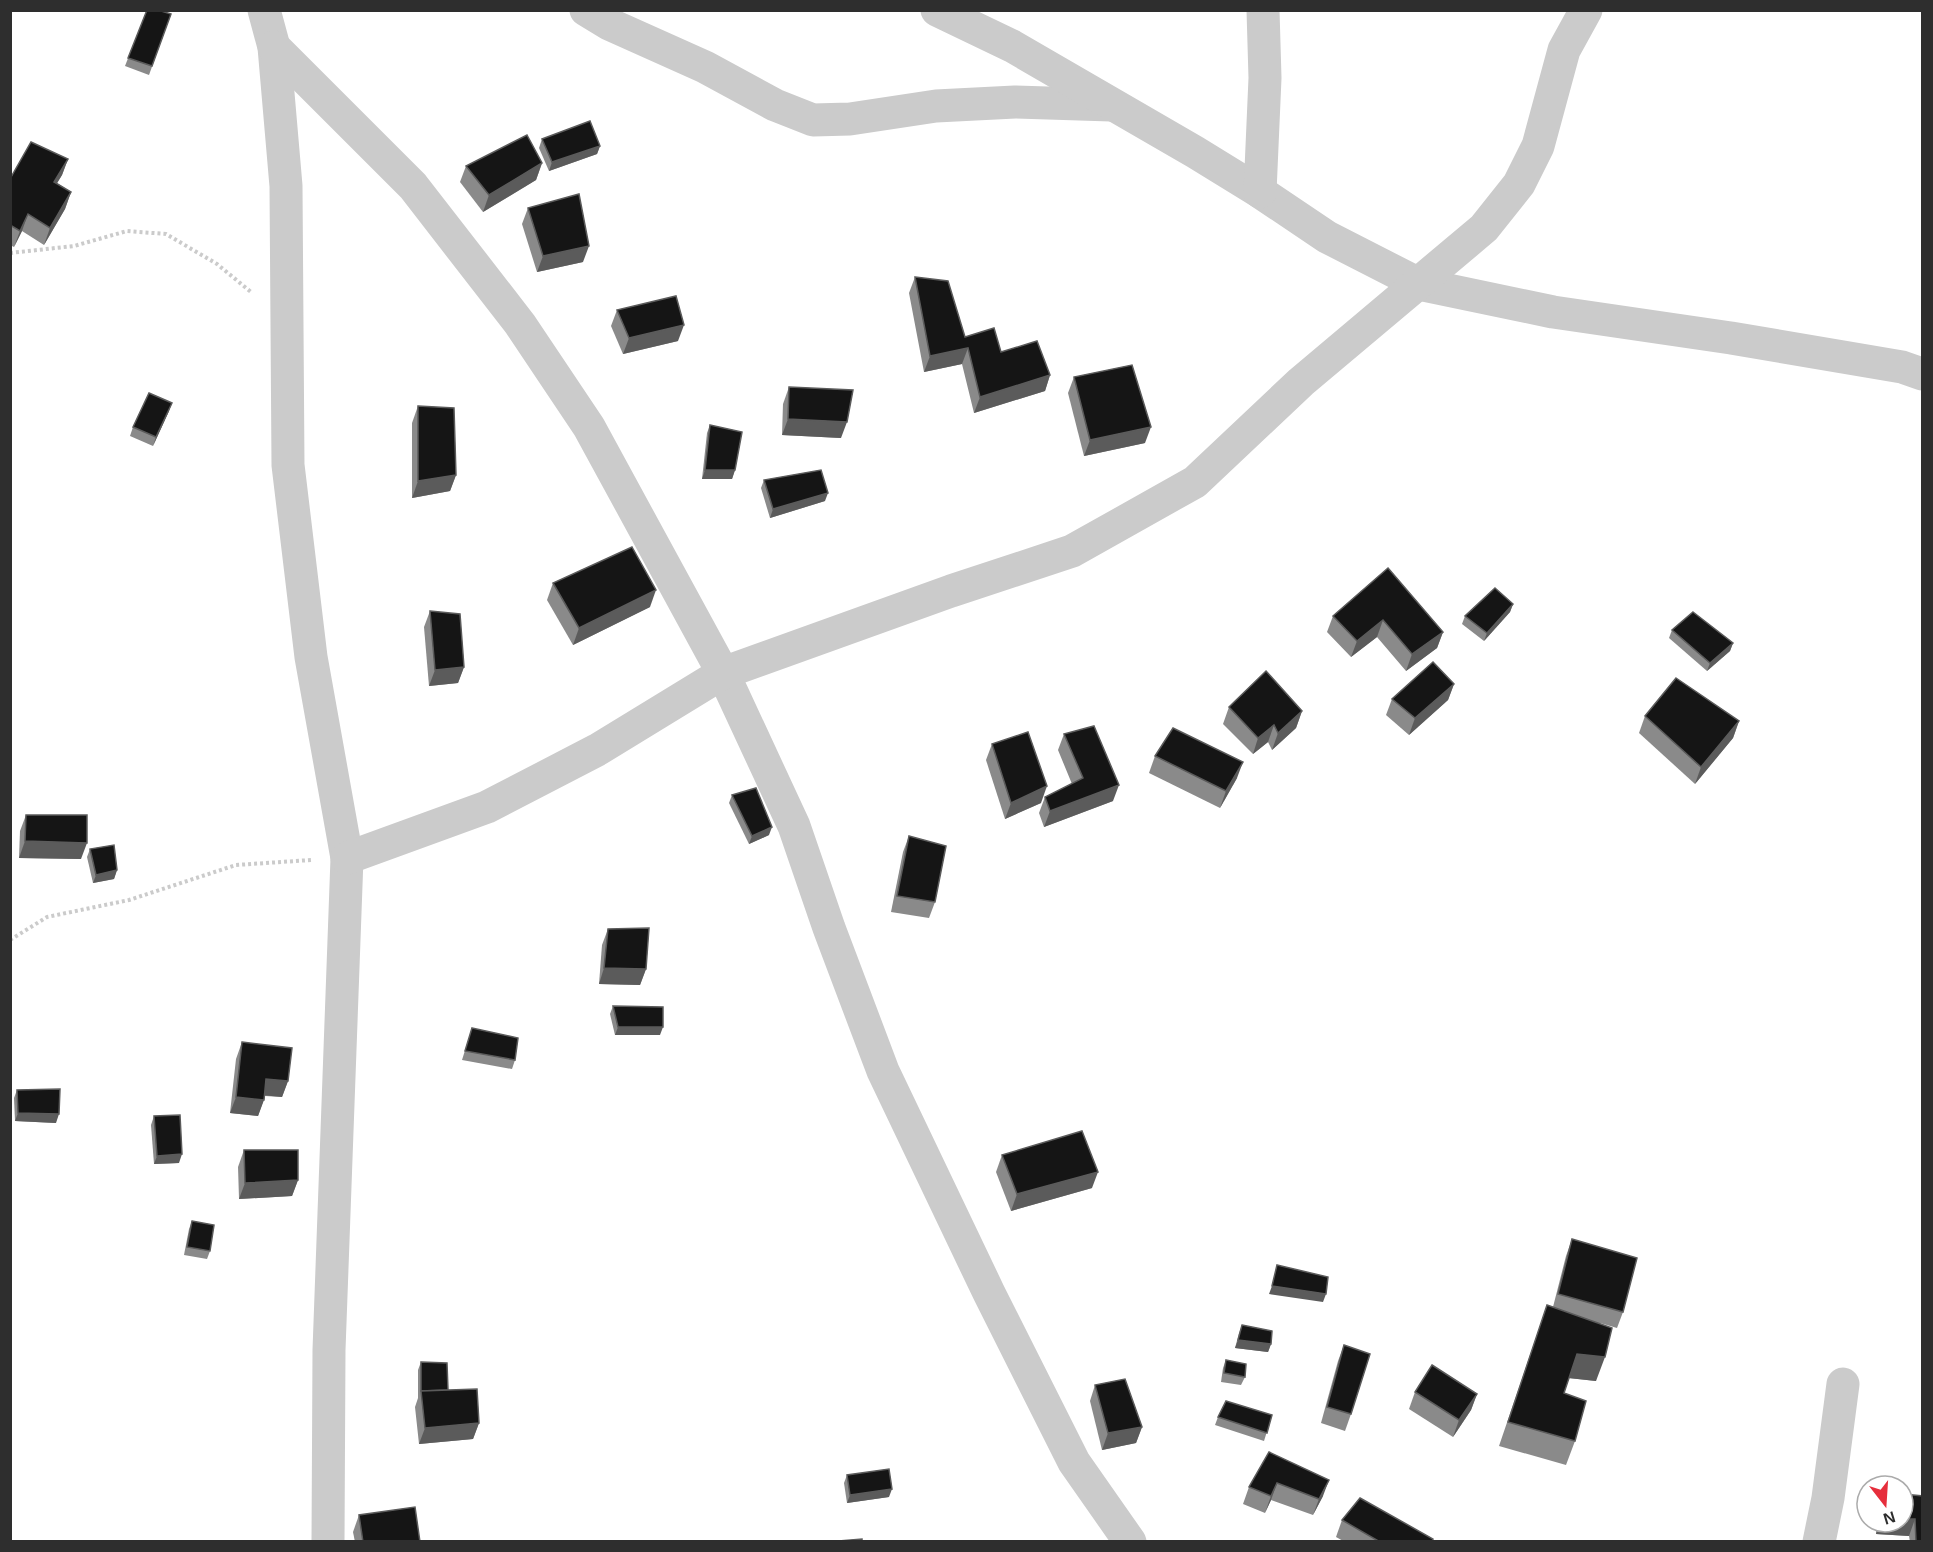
<svg xmlns="http://www.w3.org/2000/svg" width="1933" height="1552" font-family="Arial,sans-serif">
  <style>
    .lines { fill: none; stroke-linecap: round; stroke-linejoin: round }
    .path { stroke: #cbcbcb; stroke-width: 4; stroke-dasharray: 3 3; stroke-linecap: butt }
    .minor { stroke: #cbcbcb; stroke-width: 33 }
    .wall { fill: #8a8a8a }
    .shaded-wall { fill: #5b5b5b }
    .building { fill: #151515; stroke: #5b5b5b; stroke-width: 1.5 }
  </style>
  <rect width="100%" height="100%" fill="#fff"/>
  <g class="lines">
    <g class="path">
      <path d="M10 253 74 246 127 231 166 234 217 264 251 292"/>
      <path d="M10 940 47 917 129 900 236 865 311 860"/>
    </g>
    <g class="minor">
      <path d="M264 10 274 47 286 186 288 465 311 657 347 858 329 1350 328 1542"/>
      <path d="M586 10 609 24 705 67 775 105 813 120 850 119 936 106 1015 102 1111 105"/>
      <path d="M937 10 1012 46 1195 152 1260 192 1327 237 1419 284 1553 312 1731 338 1902 367 1922 374"/>
      <path d="M274 47 413 186 520 324 589 427 723 673 794 826 829 928 883 1071 989 1293 1074 1462 1130 1542"/>
      <path d="M1260 192 1265 78 1263 10"/>
      <path d="M347 858 487 807 597 750 723 673 951 591 1072 551 1195 482 1301 382 1484 228 1519 184 1538 146 1564 50 1586 10"/>
      <path d="M1819 1542 1828 1498 1843 1384"/>
    </g>
  </g>
  <g class="wall">
    <path d="M147 10 171 14 149 75 125 66Z"/>
    <path d="M542 139 600 146 597 154 549 171 539 148Z"/>
    <path d="M68 159 62 175 57 183 71 192 65 209 44 245 22 231 14 247 10 245V179Z"/>
    <path d="M542 163 536 180 483 212 460 182 466 166Z"/>
    <path d="M528 208 583 262 537 272 522 224Z"/>
    <path d="M915 277 965 337 1001 352 1050 375 1045 391 974 413 962 364 924 372 909 293Z"/>
    <path d="M617 310 678 341 623 354 611 326Z"/>
    <path d="M1074 377 1145 443 1084 456 1068 393Z"/>
    <path d="M789 387 841 438 782 435 783 404Z"/>
    <path d="M418 406 456 475 450 491 412 498V423Z"/>
    <path d="M169 411 153 446 130 436 133 427Z"/>
    <path d="M710 425 735 470 732 479H702L707 433Z"/>
    <path d="M764 480 825 501 770 518 761 488Z"/>
    <path d="M1388 568 1443 632 1437 648 1406 671 1377 637 1351 657 1327 632 1333 616Z"/>
    <path d="M553 583 650 607 573 645 547 600Z"/>
    <path d="M1513 604 1510 612 1484 641 1462 624 1465 616Z"/>
    <path d="M430 611 464 667 458 683 429 686 424 627Z"/>
    <path d="M1672 630 1733 643 1730 651 1707 671 1669 638Z"/>
    <path d="M1454 684 1448 700 1409 735 1386 715 1392 699Z"/>
    <path d="M1229 707 1302 711 1296 728 1272 750 1268 742 1253 754 1223 724Z"/>
    <path d="M1645 716 1739 721 1733 738 1695 784 1639 733Z"/>
    <path d="M1064 734 1113 801 1044 827 1039 813 1045 797 1072 784 1058 750Z"/>
    <path d="M992 744 1041 803 1005 819 986 760Z"/>
    <path d="M1155 756 1237 778 1220 808 1149 773Z"/>
    <path d="M732 795 769 835 749 844 729 803Z"/>
    <path d="M26 815 81 859 19 858 20 831Z"/>
    <path d="M909 836 935 902 929 918 891 912 903 852Z"/>
    <path d="M90 849 117 870 114 879 93 883 87 857Z"/>
    <path d="M608 929 646 969 640 985 599 984 602 945Z"/>
    <path d="M613 1006 660 1035H615L610 1014Z"/>
    <path d="M472 1028 515 1060 512 1069 462 1060Z"/>
    <path d="M242 1042 288 1081 282 1097 265 1096 258 1116 230 1113 236 1059Z"/>
    <path d="M17 1090 56 1123 15 1121 14 1098Z"/>
    <path d="M154 1116 179 1163 154 1164 151 1125Z"/>
    <path d="M244 1150 298 1180 292 1196 239 1199 238 1167Z"/>
    <path d="M1002 1155 1092 1188 1011 1211 996 1172Z"/>
    <path d="M192 1221 210 1251 207 1259 184 1255 189 1229Z"/>
    <path d="M1572 1239 1623 1312 1617 1328 1600 1323 1596 1381 1569 1378 1564 1393 1575 1441 1566 1465 1499 1446 1547 1305 1553 1307 1566 1256Z"/>
    <path d="M1242 1325 1271 1344 1268 1352 1235 1348 1239 1333Z"/>
    <path d="M1344 1345 1351 1414 1345 1431 1321 1423 1338 1361Z"/>
    <path d="M1226 1360 1245 1377 1241 1385 1221 1382 1223 1368Z"/>
    <path d="M421 1362 479 1423 473 1439 419 1444 415 1407 418 1398V1370Z"/>
    <path d="M1095 1385 1142 1427 1136 1443 1102 1450 1090 1401Z"/>
    <path d="M1415 1392 1477 1394 1471 1410 1453 1437 1409 1409Z"/>
    <path d="M1272 1415 1264 1441 1215 1425 1218 1417Z"/>
    <path d="M1269 1452 1323 1496 1313 1515 1271 1500 1265 1513 1243 1504 1249 1487Z"/>
    <path d="M847 1475 889 1497 847 1503 844 1483Z"/>
    <path d="M1923 1496V1542H1910L1909 1536 1876 1534 1877 1522H1903Z"/>
    <path d="M359 1515 420 1542H355L353 1532Z"/>
    <path d="M1342 1520 1433 1539 1432 1542H1345L1336 1537Z"/>
  </g>
  <g class="shaded-wall">
    <path d="M600 146 597 154 549 171 552 162Z"/>
    <path d="M68 159 62 175 48 198 54 182Z"/>
    <path d="M542 163 536 180 483 212 489 195Z"/>
    <path d="M71 192 65 209 44 245 50 228Z"/>
    <path d="M28 214 22 231 14 247 20 231Z"/>
    <path d="M589 246 583 262 537 272 543 256Z"/>
    <path d="M684 325 678 341 623 354 629 338Z"/>
    <path d="M968 348 962 364 924 372 930 356Z"/>
    <path d="M1050 375 1045 391 974 413 980 397Z"/>
    <path d="M172 403 169 411 153 446 156 437Z"/>
    <path d="M788 419 847 422 841 438 782 435Z"/>
    <path d="M1151 427 1145 443 1084 456 1090 440Z"/>
    <path d="M705 470H735L732 479H702Z"/>
    <path d="M456 475 450 491 412 498 418 481Z"/>
    <path d="M828 493 825 501 770 518 773 509Z"/>
    <path d="M656 590 650 607 573 645 579 628Z"/>
    <path d="M1513 604 1510 612 1484 641 1487 633Z"/>
    <path d="M1383 620 1377 637 1351 657 1357 641Z"/>
    <path d="M1443 632 1437 648 1406 671 1412 654Z"/>
    <path d="M1733 643 1730 651 1707 671 1710 663Z"/>
    <path d="M464 667 458 683 429 686 435 670Z"/>
    <path d="M1454 684 1448 700 1409 735 1415 718Z"/>
    <path d="M1302 711 1296 728 1272 750 1278 733Z"/>
    <path d="M1739 721 1733 738 1695 784 1701 767Z"/>
    <path d="M1274 725 1268 742 1253 754 1258 738Z"/>
    <path d="M1243 762 1237 778 1220 808 1226 791Z"/>
    <path d="M1119 785 1113 801 1044 827 1050 811Z"/>
    <path d="M1047 786 1041 803 1005 819 1011 803Z"/>
    <path d="M772 827 769 835 749 844 752 836Z"/>
    <path d="M25 841 87 843 81 859 19 858Z"/>
    <path d="M117 870 114 879 93 883 96 875Z"/>
    <path d="M604 968 646 969 640 985 599 984Z"/>
    <path d="M618 1027H663L660 1035H615Z"/>
    <path d="M266 1079 288 1081 282 1097 261 1095Z"/>
    <path d="M236 1097 264 1100 258 1116 230 1113Z"/>
    <path d="M18 1113 59 1114 56 1123 15 1121Z"/>
    <path d="M182 1154 179 1163 154 1164 157 1156Z"/>
    <path d="M1098 1172 1092 1188 1011 1211 1017 1194Z"/>
    <path d="M298 1180 292 1196 239 1199 245 1183Z"/>
    <path d="M1272 1286 1326 1294 1323 1302 1269 1294Z"/>
    <path d="M1238 1340 1271 1344 1268 1352 1235 1348Z"/>
    <path d="M1577 1354 1605 1357 1596 1381 1568 1378Z"/>
    <path d="M1477 1394 1471 1410 1453 1437 1459 1420Z"/>
    <path d="M479 1423 473 1439 419 1444 425 1428Z"/>
    <path d="M1142 1427 1136 1443 1102 1450 1108 1433Z"/>
    <path d="M1329 1480 1323 1496 1313 1515 1319 1499Z"/>
    <path d="M1277 1483 1271 1500 1265 1513 1271 1496Z"/>
    <path d="M892 1489 889 1497 847 1503 850 1495Z"/>
    <path d="M1903 1519H1915L1909 1536 1876 1534 1880 1522H1903Z"/>
  </g>
  <g class="building">
    <path d="M147 10H158L171 14 152 66 128 58Z"/>
    <path d="M590 121 600 146 552 162 542 139Z"/>
    <path d="M527 135 542 163 489 195 466 166Z"/>
    <path d="M31 142 68 159 54 182 71 192 50 228 28 214 20 231 10 225V179Z"/>
    <path d="M579 194 589 246 543 256 528 208Z"/>
    <path d="M915 277 948 281 965 337 994 328 1001 352 1037 341 1050 375 980 397 968 348 930 356Z"/>
    <path d="M676 296 684 325 629 338 617 310Z"/>
    <path d="M1132 365 1151 427 1090 440 1074 377Z"/>
    <path d="M789 387 853 390 847 422 788 419Z"/>
    <path d="M149 393 172 403 156 437 133 427Z"/>
    <path d="M418 406 454 408 456 475 418 481Z"/>
    <path d="M710 425 742 432 735 470H705Z"/>
    <path d="M821 470 828 493 773 509 764 480Z"/>
    <path d="M632 547 656 590 579 628 553 583Z"/>
    <path d="M1388 568 1443 632 1412 654 1383 620 1357 641 1333 616Z"/>
    <path d="M1495 588 1513 604 1487 633 1465 616Z"/>
    <path d="M430 611 460 614 464 667 435 670Z"/>
    <path d="M1693 612 1733 643 1710 663 1672 630Z"/>
    <path d="M1433 662 1454 684 1415 718 1392 699Z"/>
    <path d="M1266 671 1302 711 1278 733 1274 725 1258 738 1229 707Z"/>
    <path d="M1676 678 1739 721 1701 767 1645 716Z"/>
    <path d="M1094 726 1119 785 1050 811 1045 797 1083 778 1064 734Z"/>
    <path d="M1173 728 1243 762 1226 791 1155 756Z"/>
    <path d="M1028 732 1047 786 1011 803 992 744Z"/>
    <path d="M756 788 772 827 752 836 732 795Z"/>
    <path d="M26 815H87V843L25 841Z"/>
    <path d="M909 836 946 846 935 902 897 896Z"/>
    <path d="M114 845 117 870 96 875 90 849Z"/>
    <path d="M649 928 646 969 604 968 608 929Z"/>
    <path d="M613 1006 663 1007V1027H618Z"/>
    <path d="M472 1028 518 1038 515 1060 465 1051Z"/>
    <path d="M242 1042 292 1048 288 1081 266 1079 264 1100 236 1097Z"/>
    <path d="M60 1089 59 1114 18 1113 17 1090Z"/>
    <path d="M180 1115 182 1154 157 1156 154 1116Z"/>
    <path d="M1082 1131 1098 1172 1017 1194 1002 1155Z"/>
    <path d="M244 1150H298V1180L245 1183Z"/>
    <path d="M192 1221 214 1225 210 1251 187 1247Z"/>
    <path d="M1572 1239 1637 1258 1623 1312 1558 1294Z"/>
    <path d="M1277 1265 1328 1277 1326 1294 1272 1286Z"/>
    <path d="M1547 1305 1612 1328 1605 1357 1577 1354 1564 1393 1586 1401 1575 1441 1508 1422Z"/>
    <path d="M1242 1325 1272 1331 1271 1344 1238 1340Z"/>
    <path d="M1344 1345 1370 1354 1351 1414 1327 1407Z"/>
    <path d="M1226 1360 1246 1364 1245 1377 1224 1373Z"/>
    <path d="M421 1362 447 1363 448 1390 421 1391Z"/>
    <path d="M1432 1365 1477 1394 1459 1420 1415 1392Z"/>
    <path d="M1125 1379 1142 1427 1108 1433 1095 1385Z"/>
    <path d="M477 1389 479 1423 425 1428 421 1391Z"/>
    <path d="M1226 1401 1272 1415 1267 1433 1218 1417Z"/>
    <path d="M1269 1452 1329 1480 1319 1499 1277 1483 1271 1496 1249 1487Z"/>
    <path d="M889 1469 892 1489 850 1495 847 1475Z"/>
    <path d="M1903 1494 1923 1496V1542H1916L1915 1519H1903Z"/>
    <path d="M1360 1498 1433 1539 1432 1542H1380L1342 1520Z"/>
    <path d="M415 1507 420 1542H363L359 1515Z"/>
    <path d="M862 1539V1542H826Z"/>
  </g>
  <rect width="1933" height="1552" fill="none" stroke="#2e2e2e" stroke-width="24"/>
  <g transform="translate(1885 1504) rotate(163)"><circle r="28" fill="#ffffff" stroke="#ababab" stroke-width="1.5"/>
  <path d="M0-4.5L10 22L0 15L-10 22Z" fill="#e62e3c"/>
  <text y="-9" font-size="16" font-weight="bold" text-anchor="middle" fill="#2e2e2e">N</text>
  </g>
</svg>
